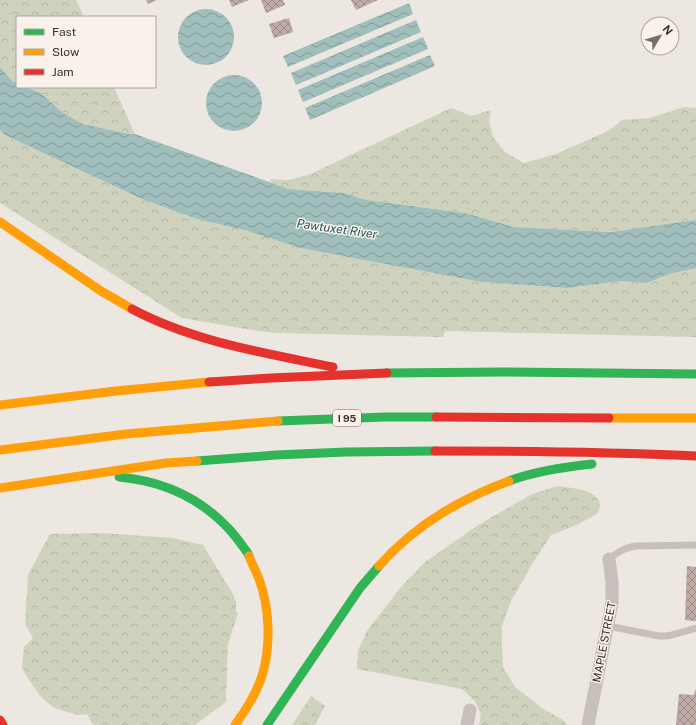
<svg xmlns="http://www.w3.org/2000/svg" width="696" height="725" font-family="'Public Sans',sans-serif">
  <style>
    .forest { fill: url(#forest-crowns) }
    .water { fill: url(#water-waves) }
    .building { fill: url(#building-cross-hatch) }
    .lines { fill: none; stroke-linecap: round; stroke-linejoin: round }
    .lane { stroke: #c6bfbb; stroke-width: 7 }
    .street { stroke: #c6bfbb; stroke-width: 13 }
    .fast { stroke: #30b455; stroke-width: 9 }
    .slow { stroke: #ff9f0a; stroke-width: 9 }
    .jam { stroke: #e5322d; stroke-width: 9 }
    .labels { text-anchor: middle; stroke-width: 3; stroke-linejoin: round; paint-order: stroke }
    .shield { fill: #f9f1ea; stroke: #716863; stroke-width: 1 }
    .shield-label { font-size: 10px; font-weight: bold; fill: #372d29 }
    .street-label { font-size: 11px; fill: #372d29; stroke: #f9f1ea }
    .water-label { font-size: 12px; font-style: italic; fill: #215656; stroke: #f9f1ea }
  </style>
  <defs>
    <pattern id="forest-crowns" width="20" height="18" patternUnits="userSpaceOnUse"><rect width="20" height="18" fill="#cfd2bd"/><path d="M2 6a3 3 0 1 1 6 0M12 15a3 3 0 1 1 6 0" fill="none" stroke="#b2b5a2"/></pattern>
    <pattern id="water-waves" width="16" height="10" patternUnits="userSpaceOnUse"><rect width="16" height="10" fill="#9fbebc"/><path d="M0 5q4-4 8 0t8 0" fill="none" stroke="#829b99"/></pattern>
    <pattern id="building-cross-hatch" width="8" height="8" patternUnits="userSpaceOnUse"><rect width="8" height="8" fill="#bfaaa5"/><path d="M0 0l8 8M0 8l8-8" fill="none" stroke="#9c8b86"/></pattern>
  </defs>
  <rect width="100%" height="100%" fill="#ede7e2"/>
  <g class="forest">
    <path d="M0 0H76L84 17H17V83L12 81 0 67Z"/>
    <path d="M26 87H114L135 134H129L83 124 63 113 41 93Z"/>
    <path d="M684 107 696 108V220L692 221 611 232 514 227 465 213 366 200 344 193 288 189 272 183 270 179 288 180 308 175 451 108 471 116 491 110 489 121 493 137 505 152 524 163 556 154 610 130 622 120 650 118Z"/>
    <path d="M0 130 5 135 142 199 197 219 482 282 567 288 620 281 647 283 669 274 696 268V337L445 331 443 337 278 333 258 331 182 318 0 203Z"/>
    <path d="M558 486C570 488 598 489 600 505 600 508 598 511 597 514L579 524 551 535 531 566 511 601 502 626V645L503 667 515 687 542 708 563 720 567 725H479L481 714 475 701 462 689 357 669 358 650 367 631 384 609 400 588 425 562 477 526 504 510 532 494Z"/>
    <path d="M101 533 173 538 203 545 234 596 236 602V611L238 613 228 644 226 702 195 725H93L87 714 78 715 54 708 42 698 29 680 22 668 24 647 33 638 25 624 28 575 50 534Z"/>
    <path d="M311 696 325 706 315 725H292Z"/>
  </g>
  <g class="water">
    <path d="M409 3 413 14 288 67 283 56Z"/>
    <circle cx="206" cy="37" r="28"/>
    <path d="M416 20 421 32 296 85 291 73Z"/>
    <path d="M423 37 428 49 303 102 298 90Z"/>
    <path d="M430 55 435 66 310 120 305 108Z"/>
    <path d="M0 67 12 81 17 83V87H26L41 93 63 113 83 124 129 134H135L272 183 288 189 344 193 366 200 465 213 514 227 611 232 696 220V268L669 274 647 283 620 281 567 288 482 282 301 248 245 230 197 219 142 199 5 135 0 130Z"/>
    <circle cx="234" cy="103" r="28"/>
  </g>
  <g class="building">
    <path d="M146 0H157L148 4Z"/>
    <path d="M229 0H249L232 7Z"/>
    <path d="M261 0H283L285 5 266 13Z"/>
    <path d="M351 0H378L356 10Z"/>
    <path d="M289 18 293 32 274 38 269 24Z"/>
    <path d="M687 566 696 567V621L685 620Z"/>
    <path d="M695 690H696V725H676L679 694 694 695Z"/>
  </g>
  <g class="lines">
    <g class="lane">
      <path d="M609 559C618 552 625 547 637 546L696 545"/>
      <path d="M608 626 659 636H666L672 635 696 628"/>
    </g>
    <g class="street">
      <path d="M467 725 470 710"/>
      <path d="M588 725 612 603V582L609 559"/>
    </g>
    <g class="fast">
      <path d="M387 373 503 372 696 374"/>
      <path d="M278 421 385 417H436"/>
      <path d="M197 461 276 455 346 452 435 451"/>
      <path d="M119 477C162 481 198 496 228 528 235 535 241 544 247 552L249 556"/>
      <path d="M509 481C535 471 564 467 592 464"/>
      <path d="M267 725 360 588 379 566"/>
    </g>
    <g class="slow">
      <path d="M0 222 101 291 132 309"/>
      <path d="M0 405 116 391 209 382"/>
      <path d="M609 418H696"/>
      <path d="M0 450 126 434 278 421"/>
      <path d="M0 488 166 463 197 461"/>
      <path d="M379 566C414 526 460 499 509 481"/>
      <path d="M235 725C246 710 256 694 262 676 271 647 270 608 259 579 256 571 252 564 249 556"/>
    </g>
    <g class="jam">
      <path d="M132 309C194 342 265 353 333 367"/>
      <path d="M209 382 271 378 387 373"/>
      <path d="M436 417 609 418"/>
      <path d="M435 451C522 451 609 452 696 456"/>
      <path d="M0 720 3 725"/>
    </g>
  </g>
  <g class="labels">
    <rect class="shield" x="333" y="410" width="28" height="16" rx="3"/>
    <g class="shield-label">
      <text x="347" y="422">I 95</text>
    </g>
    <g class="street-label">
      <text transform="translate(604 642) rotate(-79)" y="4">MAPLE STREET</text>
    </g>
    <g class="water-label">
      <text transform="translate(337 229) rotate(8)" y="4">Pawtuxet River</text>
    </g>
  </g>
  <rect x="16" y="16" width="140" height="72" fill="#f9f1ea" stroke="#aba39d"/>
  <rect x="24" y="29" width="20" height="6" fill="#30b455" stroke="#aba39d"/>
  <text x="52" y="36" font-size="12" fill="#372d29">Fast</text>
  <rect x="24" y="49" width="20" height="6" fill="#ff9f0a" stroke="#aba39d"/>
  <text x="52" y="56" font-size="12" fill="#372d29">Slow</text>
  <rect x="24" y="69" width="20" height="6" fill="#e5322d" stroke="#aba39d"/>
  <text x="52" y="76" font-size="12" fill="#372d29">Jam</text>
  <g transform="translate(660 36) rotate(52)"><circle r="19" fill="#f9f1ea" stroke="#aba39d"/>
  <path d="M0-3L7 15L0 10L-7 15Z" fill="#776e6a"/>
  <text y="-6" font-size="11" font-weight="bold" text-anchor="middle" fill="#372d29">N</text>
  </g>
</svg>
